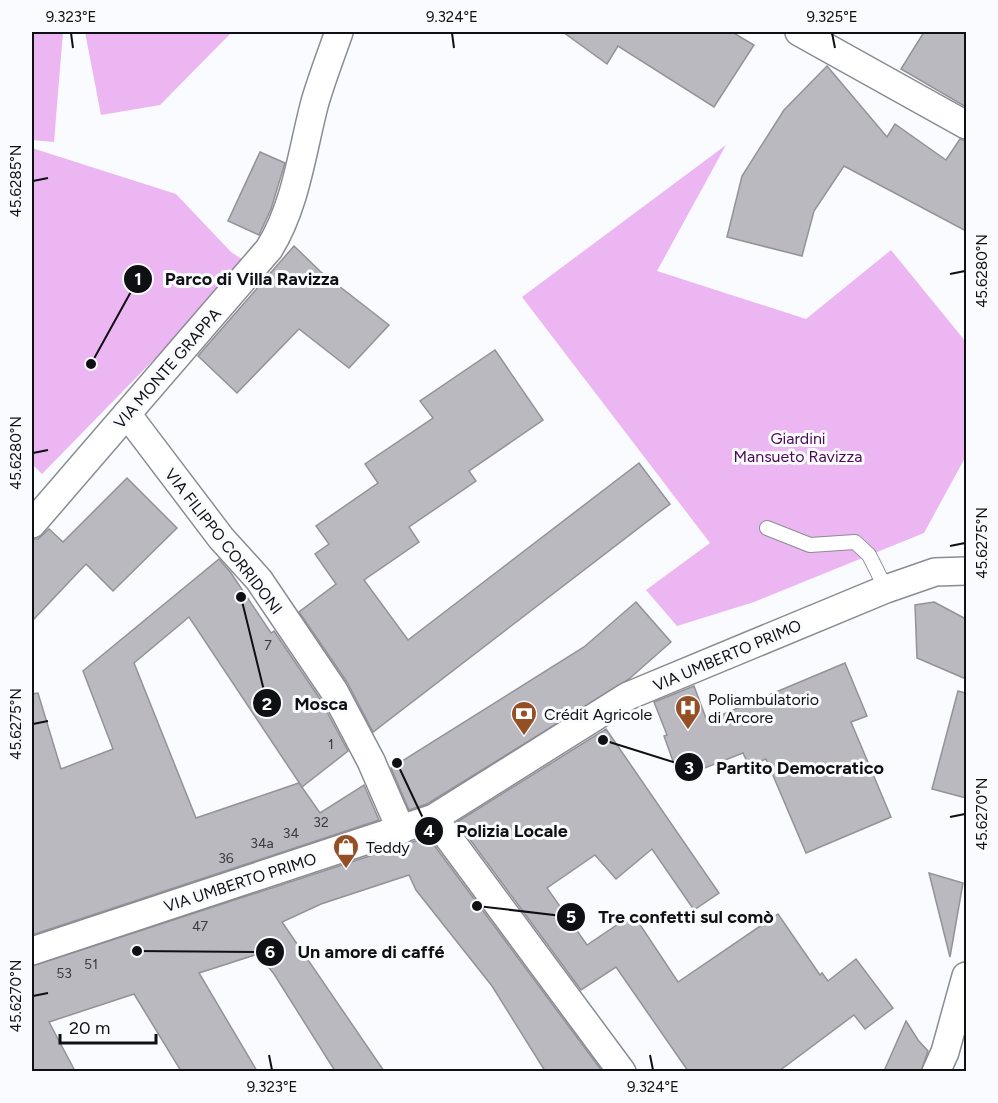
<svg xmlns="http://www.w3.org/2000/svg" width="998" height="1103" font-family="Figtree,sans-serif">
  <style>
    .green { fill: #ecb6f3 }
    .building { fill: #bab9c0; stroke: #939299; stroke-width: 1.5 }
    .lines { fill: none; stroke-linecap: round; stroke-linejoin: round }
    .lane-casing { stroke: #898c93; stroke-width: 16 }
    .street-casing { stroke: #898c93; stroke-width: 30 }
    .lane { stroke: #fff; stroke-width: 14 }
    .street { stroke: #fff; stroke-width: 27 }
    .ticks { fill: none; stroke: #0f1013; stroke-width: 2 }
    .labels { text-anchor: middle; stroke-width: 6; stroke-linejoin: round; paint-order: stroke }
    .number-label { font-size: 14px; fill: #3a3a3e }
    .street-label { font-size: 16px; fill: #0f1013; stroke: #f9fbfe }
    .park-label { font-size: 16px; fill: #4c0755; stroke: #f9fbfe }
    .poi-label { font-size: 16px; fill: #0f1013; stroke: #f9fbfe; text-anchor: start }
    .leader { fill: none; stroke: #0f1013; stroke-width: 2 }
    .callout-dot { fill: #0f1013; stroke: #f9fbfe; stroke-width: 2 }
    .mark-label { font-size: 18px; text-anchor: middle; font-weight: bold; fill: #fff }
    .callout-label { font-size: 18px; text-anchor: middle; font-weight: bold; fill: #0f1013; stroke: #f9fbfe; stroke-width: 6; stroke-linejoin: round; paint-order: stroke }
    .neatline { fill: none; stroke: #0f1013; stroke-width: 2 }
    .ticks-label { font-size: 15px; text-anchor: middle; fill: #0f1013 }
  </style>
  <rect width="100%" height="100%" fill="#f9fbfe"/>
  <g class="green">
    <path d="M32 32H63L54 142 32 140Z"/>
    <path d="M85 32H232L160 105 101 115Z"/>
    <path d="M726 145 657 271 806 319 891 250 966 342V456L924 533 754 602 677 626 646 590 710 543 522 297Z"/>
    <path d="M32 148 176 194 231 252 248 263 42 474 32 464Z"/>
  </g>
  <g class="building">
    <path d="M563 32H732L754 45 714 107 618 46 607 64Z"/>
    <path d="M924 32H966V107L901 69Z"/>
    <path d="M827 66 887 137 895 124 946 160 960 139 966 141V231L844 166 814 211 802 256 727 237 742 176 784 110Z"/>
    <path d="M260 152 285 163 271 209 259 235 228 221Z"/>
    <path d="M294 246 321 272 389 325 349 368 299 329 237 393 198 356Z"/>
    <path d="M495 350 543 420 469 471 476 481 409 527 419 542 364 580 408 640 639 463 670 504 373 732 347 682 299 612 336 584 315 554 329 544 316 526 378 483 365 464 433 418 420 401Z"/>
    <path d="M127 478 177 528 113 591 86 564 32 621V539H38L49 529 63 542Z"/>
    <path d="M219 559 231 573 271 633 274 631 320 699 348 751 302 787 189 617 134 663 196 818 299 783 320 813 364 785 379 820 32 935V694L38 693 61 769 113 749 83 671Z"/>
    <path d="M636 602 671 642 629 679 427 804 409 810 391 768 584 647Z"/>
    <path d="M934 602 966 619V679L917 658 915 605Z"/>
    <path d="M845 663 867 716 851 722 891 817 806 853 766 759 749 766 743 753 679 778 664 736 667 735 654 702 694 686 707 721Z"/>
    <path d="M958 691 966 693V798L932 789Z"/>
    <path d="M606 729 719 893 694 910 652 849 616 879 595 855 547 888 587 945 633 914 678 982 778 914 820 975 822 973 828 981 856 959 893 1008 865 1029 854 1015 779 1071H688L616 967 581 990 457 822Z"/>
    <path d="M428 837 602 1071H545L492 986 416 890 409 875 321 904 282 922 384 1071H335L274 974 258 954 199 973 257 1071H181L134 994 49 1022 75 1071H32V966Z"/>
    <path d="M929 873 963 883 950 957Z"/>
    <path d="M906 1021 918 1040 928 1051 921 1071H884Z"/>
  </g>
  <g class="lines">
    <defs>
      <path id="lane" d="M767 528 810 545 855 542 869 555 886 589"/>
      <g id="street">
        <path d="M799 32 966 125"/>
        <path d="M127 414 221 538 259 580 334 691 371 761 401 830"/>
        <path d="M32 524 269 249C296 206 302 151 315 102 322 78 331 55 339 32"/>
        <path d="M434 818 622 1072"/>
        <path d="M32 951 434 818 628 696 886 589 935 572 966 571"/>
        <path d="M936 1072 945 1052 966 976"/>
      </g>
    </defs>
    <use href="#lane" class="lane-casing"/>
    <use href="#street" class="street-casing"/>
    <use href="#lane" class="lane"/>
    <use href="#street" class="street"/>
  </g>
  <path class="ticks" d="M71 33 73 48M452 33 454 48M832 33 835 48M33 181 48 178M950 274 965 271M33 453 48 450M950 546 965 543M33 724 48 721M950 817 965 814M33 996 48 993M269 1055 272 1070M650 1055 653 1070"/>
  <defs>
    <symbol id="hospital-pin" viewBox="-11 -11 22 30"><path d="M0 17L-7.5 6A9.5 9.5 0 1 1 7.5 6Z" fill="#944f25" stroke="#f9fbfe"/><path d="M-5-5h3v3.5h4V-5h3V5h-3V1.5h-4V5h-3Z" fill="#fff"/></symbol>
    <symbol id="bank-pin" viewBox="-11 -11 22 30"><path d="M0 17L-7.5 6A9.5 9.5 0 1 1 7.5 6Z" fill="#944f25" stroke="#f9fbfe"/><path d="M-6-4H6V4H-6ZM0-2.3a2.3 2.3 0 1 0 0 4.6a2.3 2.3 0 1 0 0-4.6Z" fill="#fff"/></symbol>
    <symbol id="shop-pin" viewBox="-11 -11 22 30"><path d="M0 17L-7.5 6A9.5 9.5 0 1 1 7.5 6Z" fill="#944f25" stroke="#f9fbfe"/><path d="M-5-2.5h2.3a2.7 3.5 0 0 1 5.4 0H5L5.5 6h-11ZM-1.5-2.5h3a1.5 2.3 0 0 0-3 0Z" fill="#fff"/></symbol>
  </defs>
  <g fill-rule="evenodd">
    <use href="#hospital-pin" x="673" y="693" width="30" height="40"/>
    <use href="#bank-pin" x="509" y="699" width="30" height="40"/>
    <use href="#shop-pin" x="331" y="832" width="30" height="40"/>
  </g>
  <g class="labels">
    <g class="number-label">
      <text x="268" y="650">7</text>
      <text x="331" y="749">1</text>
      <text x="321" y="827">32</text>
      <text x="291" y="838">34</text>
      <text x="262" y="848">34a</text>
      <text x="226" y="863">36</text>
      <text x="200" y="931">47</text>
      <text x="91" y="969">51</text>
      <text x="64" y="978">53</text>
    </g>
    <g class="street-label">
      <text transform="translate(167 368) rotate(-49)" y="6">VIA MONTE GRAPPA</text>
      <text transform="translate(224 541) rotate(52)" y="6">VIA FILIPPO CORRIDONI</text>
      <text transform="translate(727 655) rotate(-23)" y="6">VIA UMBERTO PRIMO</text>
      <text transform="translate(240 882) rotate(-18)" y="6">VIA UMBERTO PRIMO</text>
    </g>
    <g class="park-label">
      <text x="798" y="444">Giardini<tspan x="798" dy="18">Mansueto Ravizza</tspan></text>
    </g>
    <g class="poi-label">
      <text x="708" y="705">Poliambulatorio<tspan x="708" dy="18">di Arcore</tspan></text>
      <text x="544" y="720">Crédit Agricole</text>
      <text x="366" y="853">Teddy</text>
    </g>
  </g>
  <path class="leader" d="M91 364L138 279M241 597L267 703M603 740L689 767M397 763L429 831M477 906L571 917M137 951L270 952"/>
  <g class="callout-dot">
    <circle cx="91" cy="364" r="6"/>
    <circle cx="241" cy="597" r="6"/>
    <circle cx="603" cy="740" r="6"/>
    <circle cx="397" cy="763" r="6"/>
    <circle cx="477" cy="906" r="6"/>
    <circle cx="137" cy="951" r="6"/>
    <circle cx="138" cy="279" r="15"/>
    <circle cx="267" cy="703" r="15"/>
    <circle cx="689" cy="767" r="15"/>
    <circle cx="429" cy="831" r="15"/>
    <circle cx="571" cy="917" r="15"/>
    <circle cx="270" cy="952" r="15"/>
  </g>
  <g class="mark-label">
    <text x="138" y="285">1</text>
    <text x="267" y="710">2</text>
    <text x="689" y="774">3</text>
    <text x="429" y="837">4</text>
    <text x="571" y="923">5</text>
    <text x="270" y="958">6</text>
  </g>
  <g class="callout-label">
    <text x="252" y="285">Parco di Villa Ravizza</text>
    <text x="321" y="710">Mosca</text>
    <text x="800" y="774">Partito Democratico</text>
    <text x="512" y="837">Polizia Locale</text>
    <text x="686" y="923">Tre confetti sul comò</text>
    <text x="371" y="958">Un amore di caffé</text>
  </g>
  <rect width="998" height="1103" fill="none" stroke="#f9fbfe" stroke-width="66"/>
  <path d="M60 1034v9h96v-9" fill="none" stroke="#0f1013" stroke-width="3"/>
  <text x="69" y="1034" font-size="18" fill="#0f1013" stroke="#f9fbfe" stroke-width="4.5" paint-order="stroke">20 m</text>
  <rect x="33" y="33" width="932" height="1037" class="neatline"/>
  <g class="ticks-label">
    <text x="71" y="22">9.323°E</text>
    <text x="452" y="22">9.324°E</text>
    <text x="832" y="22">9.325°E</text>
    <text transform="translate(16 181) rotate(-90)" y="5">45.6285°N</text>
    <text transform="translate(982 271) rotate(-90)" y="5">45.6280°N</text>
    <text transform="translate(16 453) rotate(-90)" y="5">45.6280°N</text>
    <text transform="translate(982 543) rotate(-90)" y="5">45.6275°N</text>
    <text transform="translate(16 724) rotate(-90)" y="5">45.6275°N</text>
    <text transform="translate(982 814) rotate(-90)" y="5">45.6270°N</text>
    <text transform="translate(16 996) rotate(-90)" y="5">45.6270°N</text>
    <text x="272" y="1092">9.323°E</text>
    <text x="653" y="1092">9.324°E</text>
  </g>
</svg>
